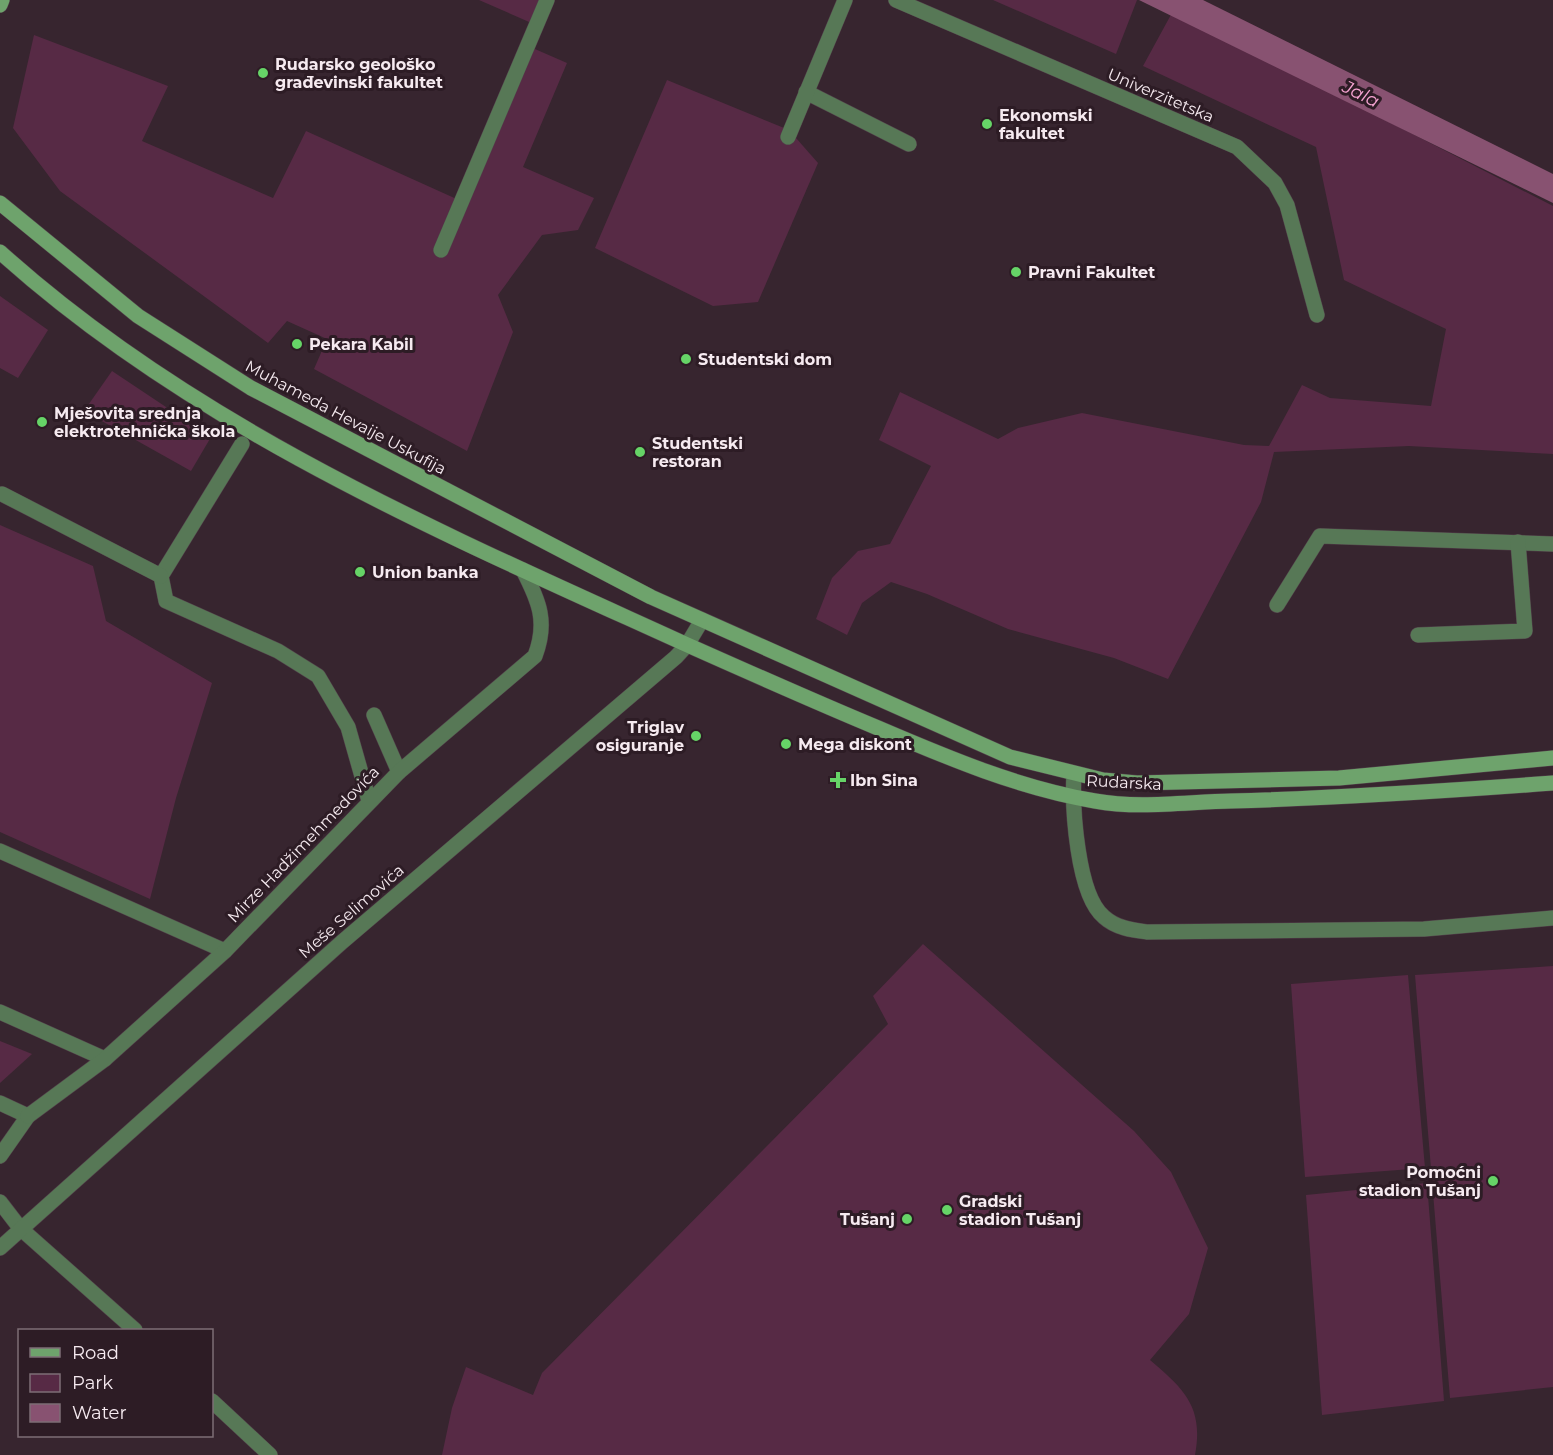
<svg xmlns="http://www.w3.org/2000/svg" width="1553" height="1455" font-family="Montserrat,sans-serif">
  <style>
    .green { fill: #572a45 }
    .water { fill: #885271 }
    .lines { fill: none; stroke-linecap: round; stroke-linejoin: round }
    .service-casing { stroke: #52414a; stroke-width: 16 }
    .minor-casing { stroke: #52414a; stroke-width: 16 }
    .tertiary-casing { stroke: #52414a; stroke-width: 16 }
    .secondary-casing { stroke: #52414a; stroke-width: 16 }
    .service { stroke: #577856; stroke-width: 15 }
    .minor { stroke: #577856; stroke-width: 15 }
    .tertiary { stroke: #577856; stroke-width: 15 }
    .secondary { stroke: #6ea36c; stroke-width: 15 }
    .poi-dot { fill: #66d467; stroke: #2d1c25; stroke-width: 2 }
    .labels { text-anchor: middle; stroke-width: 6; stroke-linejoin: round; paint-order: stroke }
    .poi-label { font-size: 16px; font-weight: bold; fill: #f6eaf0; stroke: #2d1c25; text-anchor: start }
    .street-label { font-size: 16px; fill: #f6eaf0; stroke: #2d1c25 }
    .water-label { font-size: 18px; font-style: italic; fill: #f5a3d1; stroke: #2d1c25 }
  </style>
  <rect width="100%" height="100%" fill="#37252f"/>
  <g class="green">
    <path d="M479 0H547L536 25Z"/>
    <path d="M993 0H1137L1116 54Z"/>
    <path d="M1173 11 1553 206V454L1409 446 1274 452 1261 502 1168 679 1114 658 1008 629 927 594 891 582 862 603 847 635 816 619 832 578 858 551 890 544 931 466 879 440 900 392 998 439 1018 428 1082 413 1244 445 1269 446 1302 385 1330 398 1431 406 1446 329 1344 280 1316 147 1143 66Z"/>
    <path d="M34 35 168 86 142 141 273 198 306 131 461 201 528 46 567 63 523 167 594 198 578 230 542 235 498 295 513 332 467 451 314 369 327 339 287 321 268 343 60 191 13 128Z"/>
    <path d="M667 80 789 130 818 163 758 302 713 306 595 248Z"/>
    <path d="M0 296 48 330 18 378 0 368Z"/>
    <path d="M112 371 211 437 191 471 84 411Z"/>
    <path d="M0 525 93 566 106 621 212 683 176 798 150 899 0 832Z"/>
    <path d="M923 944 1134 1131 1171 1172 1208 1248 1189 1314 1150 1360C1184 1389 1204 1407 1195 1455H442L452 1408 466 1367 533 1395 542 1373 888 1024 873 996Z"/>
    <path d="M1553 966V1387L1450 1398 1415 975Z"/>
    <path d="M1408 975 1425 1168 1305 1177 1291 984Z"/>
    <path d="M0 1041 32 1054 0 1083Z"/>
    <path d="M1427 1183 1444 1401 1322 1415 1306 1195Z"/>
  </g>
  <path class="water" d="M1139 0H1203L1553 174V203Z"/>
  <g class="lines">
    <defs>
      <g id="service">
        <path d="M896 0 1237 147 1275 183 1287 205 1317 315"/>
        <path d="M806 92 909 144"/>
        <path d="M788 137 845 0"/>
        <path d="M441 250 547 0"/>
        <path d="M242 444 161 576 166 601 278 651 318 676 348 727 369 801"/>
        <path d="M2 494 161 576"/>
        <path d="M1277 605 1320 536 1553 544"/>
        <path d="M1418 635 1525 631 1518 542"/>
        <path d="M374 715 399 772"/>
        <path d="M0 851 225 951"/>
        <path d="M0 1012 105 1059"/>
      </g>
      <g id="minor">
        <path d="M1074 774C1072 807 1077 895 1104 917 1116 928 1132 930 1147 932L1424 929 1553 918"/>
        <path d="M0 1103 28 1116 0 1156"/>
        <path d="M28 1116 105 1059 225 951 399 772 535 656C548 622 539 601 523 570"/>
        <path d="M0 1202 20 1228 135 1330"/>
        <path d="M212 1401 270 1455"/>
      </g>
      <path id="tertiary" d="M0 1248 342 942 676 657 687 645 702 620"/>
      <g id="secondary">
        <path d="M0 5 2 0"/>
        <path d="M0 203 138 316 251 388 651 597 1010 757 1103 780 1137 783 1339 778 1553 758"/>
        <path d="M0 252C196 429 446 535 683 643 748 672 813 701 878 728 948 758 1019 788 1095 801 1138 809 1187 802 1231 801 1338 798 1445 791 1553 783"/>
      </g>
    </defs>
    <use href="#service" class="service-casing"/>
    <use href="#minor" class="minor-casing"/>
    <use href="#tertiary" class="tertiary-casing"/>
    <use href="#secondary" class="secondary-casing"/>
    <use href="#service" class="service"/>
    <use href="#minor" class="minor"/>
    <use href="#tertiary" class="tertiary"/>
    <use href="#secondary" class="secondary"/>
  </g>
  <g class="poi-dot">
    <circle cx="263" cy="73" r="6"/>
    <circle cx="987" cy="124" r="6"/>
    <circle cx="1016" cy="272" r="6"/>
    <circle cx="297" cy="344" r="6"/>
    <circle cx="686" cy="359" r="6"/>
    <circle cx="42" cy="422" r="6"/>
    <circle cx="640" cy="452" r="6"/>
    <circle cx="360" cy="572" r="6"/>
    <circle cx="696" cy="736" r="6"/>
    <circle cx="786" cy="744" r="6"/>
    <path d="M835 771h6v6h6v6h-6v6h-6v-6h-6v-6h6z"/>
    <circle cx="1493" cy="1181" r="6"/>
    <circle cx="947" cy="1210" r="6"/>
    <circle cx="907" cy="1219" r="6"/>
  </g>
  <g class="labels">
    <g class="poi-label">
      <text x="275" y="70">Rudarsko geološko<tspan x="275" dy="18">građevinski fakultet</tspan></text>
      <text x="999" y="121">Ekonomski<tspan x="999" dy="18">fakultet</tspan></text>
      <text x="1028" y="278">Pravni Fakultet</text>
      <text x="309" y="350">Pekara Kabil</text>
      <text x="698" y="365">Studentski dom</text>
      <text x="54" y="419">Mješovita srednja<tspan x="54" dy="18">elektrotehnička škola</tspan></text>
      <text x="652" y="449">Studentski<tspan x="652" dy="18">restoran</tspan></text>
      <text x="372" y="578">Union banka</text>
      <text x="684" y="733" text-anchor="end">Triglav<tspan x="684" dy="18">osiguranje</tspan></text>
      <text x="798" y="750">Mega diskont</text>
      <text x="850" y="786">Ibn Sina</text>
      <text x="1481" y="1178" text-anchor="end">Pomoćni<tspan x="1481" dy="18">stadion Tušanj</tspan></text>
      <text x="959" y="1207">Gradski<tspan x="959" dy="18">stadion Tušanj</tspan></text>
      <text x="895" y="1225" text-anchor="end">Tušanj</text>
    </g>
    <g class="street-label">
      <text transform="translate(1161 95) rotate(23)" y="6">Univerzitetska</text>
      <text transform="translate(346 417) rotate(28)" y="6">Muhameda Hevaije Uskufija</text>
      <text transform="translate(1124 782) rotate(3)" y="6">Rudarska</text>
      <text transform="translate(303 844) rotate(-46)" y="6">Mirze Hadžimehmedovića</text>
      <text transform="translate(351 911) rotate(-41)" y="6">Meše Selimovića</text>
    </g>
    <g class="water-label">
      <text transform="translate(1361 94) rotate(26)" y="6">Jala</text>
    </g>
  </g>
  <rect x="18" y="1329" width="195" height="108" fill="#2d1c25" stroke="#7d6e76" stroke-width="1.5"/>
  <rect x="30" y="1348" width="30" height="9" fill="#6ea36c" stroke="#7d6e76" stroke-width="1.5"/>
  <text x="72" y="1359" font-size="18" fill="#f6eaf0">Road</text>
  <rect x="30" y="1374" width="30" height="18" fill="#572a45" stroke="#7d6e76" stroke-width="1.5"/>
  <text x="72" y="1389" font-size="18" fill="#f6eaf0">Park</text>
  <rect x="30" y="1404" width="30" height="18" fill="#885271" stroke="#7d6e76" stroke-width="1.5"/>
  <text x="72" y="1419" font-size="18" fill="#f6eaf0">Water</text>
</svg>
